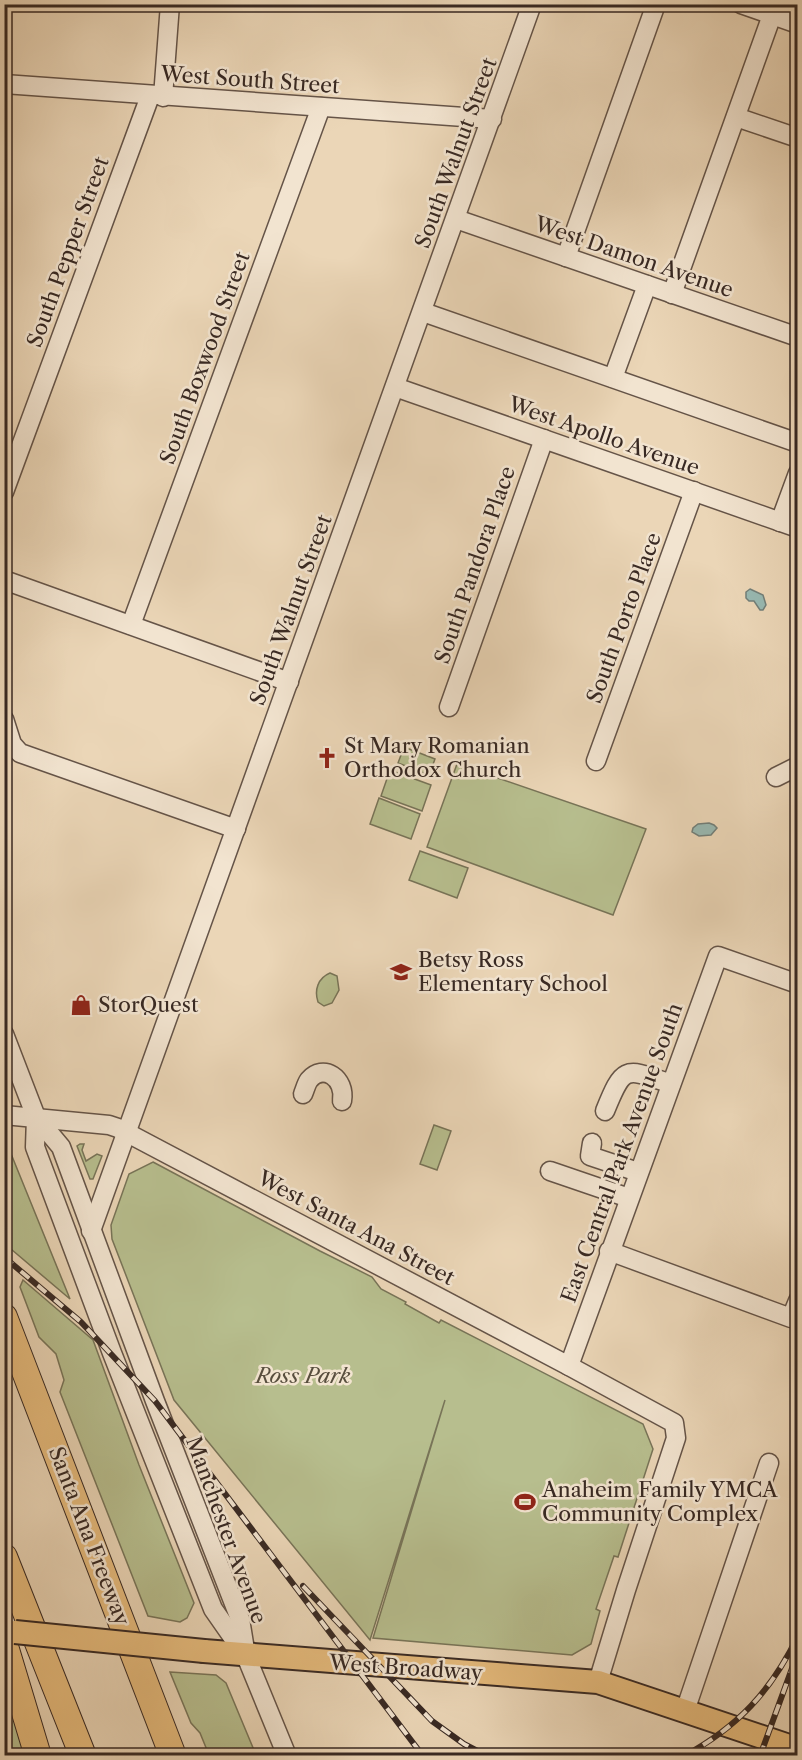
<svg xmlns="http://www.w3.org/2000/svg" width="802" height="1760" font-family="'Libre Caslon Text',serif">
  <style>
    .green { fill: #b7be8e; stroke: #787458; stroke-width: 1.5 }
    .water { fill: #98b9b2; stroke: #727f79; stroke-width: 1.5 }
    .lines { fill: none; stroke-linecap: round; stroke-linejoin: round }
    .minor-casing { stroke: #655448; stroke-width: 21 }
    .major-casing { stroke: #382923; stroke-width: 26 }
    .highway-casing { stroke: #382923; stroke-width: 28 }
    .minor { stroke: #f2e4d0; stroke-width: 18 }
    .major { stroke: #e6bb7c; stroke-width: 22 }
    .highway { stroke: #e6bb7c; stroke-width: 26 }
    .rail-casing { stroke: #382923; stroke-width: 6 }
    .rail { stroke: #f2e4d0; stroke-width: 4; stroke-dasharray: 11; stroke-linecap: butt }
    .major-bridge-casing { stroke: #382923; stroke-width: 26; stroke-linecap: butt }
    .major-bridge { stroke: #e6bb7c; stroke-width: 22 }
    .labels { text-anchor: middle; stroke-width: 5; stroke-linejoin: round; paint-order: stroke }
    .street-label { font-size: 21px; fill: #382923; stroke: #f2e4d0 }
    .poi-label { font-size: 21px; fill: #382923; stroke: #f2e4d0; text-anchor: start }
    .park-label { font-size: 21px; font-style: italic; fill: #584e3e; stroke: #f2e4d0 }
  </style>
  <rect width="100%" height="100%" fill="#ebd6b7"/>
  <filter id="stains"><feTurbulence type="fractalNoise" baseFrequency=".00333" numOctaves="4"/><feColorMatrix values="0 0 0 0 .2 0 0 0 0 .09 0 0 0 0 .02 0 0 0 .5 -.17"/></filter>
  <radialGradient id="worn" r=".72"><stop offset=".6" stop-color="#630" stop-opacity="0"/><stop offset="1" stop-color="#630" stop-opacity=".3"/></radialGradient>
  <g class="green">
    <path d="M404 747 435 759 429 775 398 763Z"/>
    <path d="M457 764 646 829 613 915 427 847Z"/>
    <path d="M390 770 431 785 422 811 381 796Z"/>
    <path d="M379 798 420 814 411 839 370 824Z"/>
    <path d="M420 851 468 868 457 898 409 880Z"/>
    <path d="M330 973 337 976 339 990 332 1003 324 1006 318 1002C314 990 318 978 330 973Z"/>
    <path d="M434 1125 451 1131 437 1170 420 1164Z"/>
    <path d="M4 1139H5L70 1299 5 1244Z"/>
    <path d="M80 1144H84L82 1150 86 1161 97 1154 102 1156 93 1179H90L77 1146Z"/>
    <path d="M153 1162 320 1251 372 1277 381 1289 406 1302 405 1304 439 1323 441 1320 643 1424 653 1449 618 1557 614 1556 596 1609 600 1611 591 1644 572 1655 373 1638 445 1400 370 1640 174 1400 112 1239 111 1225 129 1174Z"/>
    <path d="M23 1280 93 1340 139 1465 194 1603 187 1618 180 1622 148 1616 60 1392 64 1380 56 1354 39 1337 20 1287Z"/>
    <path d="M170 1672 216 1675 226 1683 256 1755H209L200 1733 191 1723Z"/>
    <path d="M4 1685 26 1755 5 1754Z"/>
  </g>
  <g class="water">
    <path d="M750 589 763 595 766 605 763 610H760L754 601H749L746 598V592Z"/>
    <path d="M709 823 714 825 717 828 711 835 699 836 692 832 693 828 698 824Z"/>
  </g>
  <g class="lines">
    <defs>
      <g id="minor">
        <path d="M741 4 798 24"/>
        <path d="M4 84 492 119"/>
        <path d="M163 97 170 4"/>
        <path d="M736 117 798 138"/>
        <path d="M456 219 798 337"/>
        <path d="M566 257 656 4"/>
        <path d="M672 294 772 15"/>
        <path d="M423 312 798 443"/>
        <path d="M613 378 647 285"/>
        <path d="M395 387 798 528"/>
        <path d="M4 492 150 96"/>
        <path d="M780 522 798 473"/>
        <path d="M4 580 289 682"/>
        <path d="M131 625 321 107"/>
        <path d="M449 707 544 439"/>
        <path d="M4 719 12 744 20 753 236 829"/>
        <path d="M596 761 694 491"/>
        <path d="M776 777 798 766"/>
        <path d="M4 1034 36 1117 61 1147 155 1401 240 1619 246 1656 287 1756"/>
        <path d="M303 1094C305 1090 306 1084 309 1080 323 1063 346 1078 342 1101"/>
        <path d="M605 1111C624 1064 625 1068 671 1084"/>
        <path d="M4 1115 109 1125 118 1128 569 1366 674 1423 676 1438 626 1590 598 1682"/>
        <path d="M36 1117 35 1147 112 1353 213 1609 243 1652"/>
        <path d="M592 1143 590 1156 638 1172"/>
        <path d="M550 1171 629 1198"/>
        <path d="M91 1231 532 4"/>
        <path d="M609 1251 791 1318 798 1301"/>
        <path d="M569 1366 718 956 798 984"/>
        <path d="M685 1711 769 1463"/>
      </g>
      <path id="major" d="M204 1651 598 1682 798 1749"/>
      <g id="highway">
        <path d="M4 1317 173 1756"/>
        <path d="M4 1557 83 1756"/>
        <path d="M4 1643 38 1756"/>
      </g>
    </defs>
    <use href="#minor" class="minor-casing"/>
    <use href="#major" class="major-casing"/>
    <use href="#highway" class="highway-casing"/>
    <use href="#minor" class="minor"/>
    <use href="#major" class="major"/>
    <use href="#highway" class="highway"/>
    <defs>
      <g id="rail">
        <path d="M4 1257 81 1322 155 1401 423 1756"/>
        <path d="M303 1586 432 1721 464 1744 487 1756"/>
        <path d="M684 1756C738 1727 771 1691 798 1636"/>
        <path d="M760 1756 798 1652"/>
      </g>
    </defs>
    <use href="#rail" class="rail-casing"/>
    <use href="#rail" class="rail"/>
    <defs>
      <path id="major-bridge" d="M15 1632 204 1651"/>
    </defs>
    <use href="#major-bridge" class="major-bridge-casing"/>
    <use href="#major-bridge" class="major-bridge"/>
  </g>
  <defs>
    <symbol id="church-bare" viewBox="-9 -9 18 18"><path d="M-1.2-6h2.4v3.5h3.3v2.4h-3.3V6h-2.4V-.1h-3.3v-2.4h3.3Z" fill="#8f2418" stroke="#f2e4d0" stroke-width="2.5" paint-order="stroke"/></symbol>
    <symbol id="school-bare" viewBox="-9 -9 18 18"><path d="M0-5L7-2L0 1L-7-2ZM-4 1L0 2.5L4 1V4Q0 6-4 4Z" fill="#8f2418" stroke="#f2e4d0" stroke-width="2.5" paint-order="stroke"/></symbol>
    <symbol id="shop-bare" viewBox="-9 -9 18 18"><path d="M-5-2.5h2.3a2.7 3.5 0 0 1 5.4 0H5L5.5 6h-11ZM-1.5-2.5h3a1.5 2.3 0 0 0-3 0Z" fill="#8f2418" stroke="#f2e4d0" stroke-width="2.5" paint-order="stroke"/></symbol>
    <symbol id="stadium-bare" viewBox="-9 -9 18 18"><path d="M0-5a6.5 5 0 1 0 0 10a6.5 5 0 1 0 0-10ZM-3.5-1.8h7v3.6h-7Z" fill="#8f2418" stroke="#f2e4d0" stroke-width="2.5" paint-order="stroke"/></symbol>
  </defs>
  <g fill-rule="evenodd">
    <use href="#church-bare" x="312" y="743" width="30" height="30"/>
    <use href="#school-bare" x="386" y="957" width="30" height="30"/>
    <use href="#shop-bare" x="66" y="990" width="30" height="30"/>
    <use href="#stadium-bare" x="510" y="1487" width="30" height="30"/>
  </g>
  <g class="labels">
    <g class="street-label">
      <text transform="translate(250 80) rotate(4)" y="7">West South Street</text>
      <text transform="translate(456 153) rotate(-70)" y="7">South Walnut Street</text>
      <text transform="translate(68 252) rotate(-70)" y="7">South Pepper Street</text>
      <text transform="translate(634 257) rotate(19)" y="7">West Damon Avenue</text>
      <text transform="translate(205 358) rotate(-70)" y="7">South Boxwood Street</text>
      <text transform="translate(604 436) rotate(19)" y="7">West Apollo Avenue</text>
      <text transform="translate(475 565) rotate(-71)" y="7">South Pandora Place</text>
      <text transform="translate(291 610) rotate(-70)" y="7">South Walnut Street</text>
      <text transform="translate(624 618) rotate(-70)" y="7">South Porto Place</text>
      <text transform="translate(622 1153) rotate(-70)" y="7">East Central Park Avenue South</text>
      <text transform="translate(356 1228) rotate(28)" y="7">West Santa Ana Street</text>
      <text transform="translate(226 1530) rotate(70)" y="7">Manchester Avenue</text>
      <text transform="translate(89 1536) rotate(69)" y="7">Santa Ana Freeway</text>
      <text transform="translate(406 1668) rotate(4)" y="7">West Broadway</text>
    </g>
    <g class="poi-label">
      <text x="344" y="753">St Mary Romanian<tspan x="344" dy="24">Orthodox Church</tspan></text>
      <text x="418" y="967">Betsy Ross<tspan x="418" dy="24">Elementary School</tspan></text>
      <text x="98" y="1012">StorQuest</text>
      <text x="542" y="1497">Anaheim Family YMCA<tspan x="542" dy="24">Community Complex</tspan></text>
    </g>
    <g class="park-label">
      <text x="303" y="1383">Ross Park</text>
    </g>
  </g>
  <rect width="802" height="1760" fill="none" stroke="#ebd6b7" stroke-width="24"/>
  <rect x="6" y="6" width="790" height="1748" fill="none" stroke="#382923" stroke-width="3"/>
  <rect x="12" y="12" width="778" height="1736" fill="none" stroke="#382923" stroke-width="1.5"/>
  <rect width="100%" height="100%" filter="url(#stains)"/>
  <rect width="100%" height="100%" fill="url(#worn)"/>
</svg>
